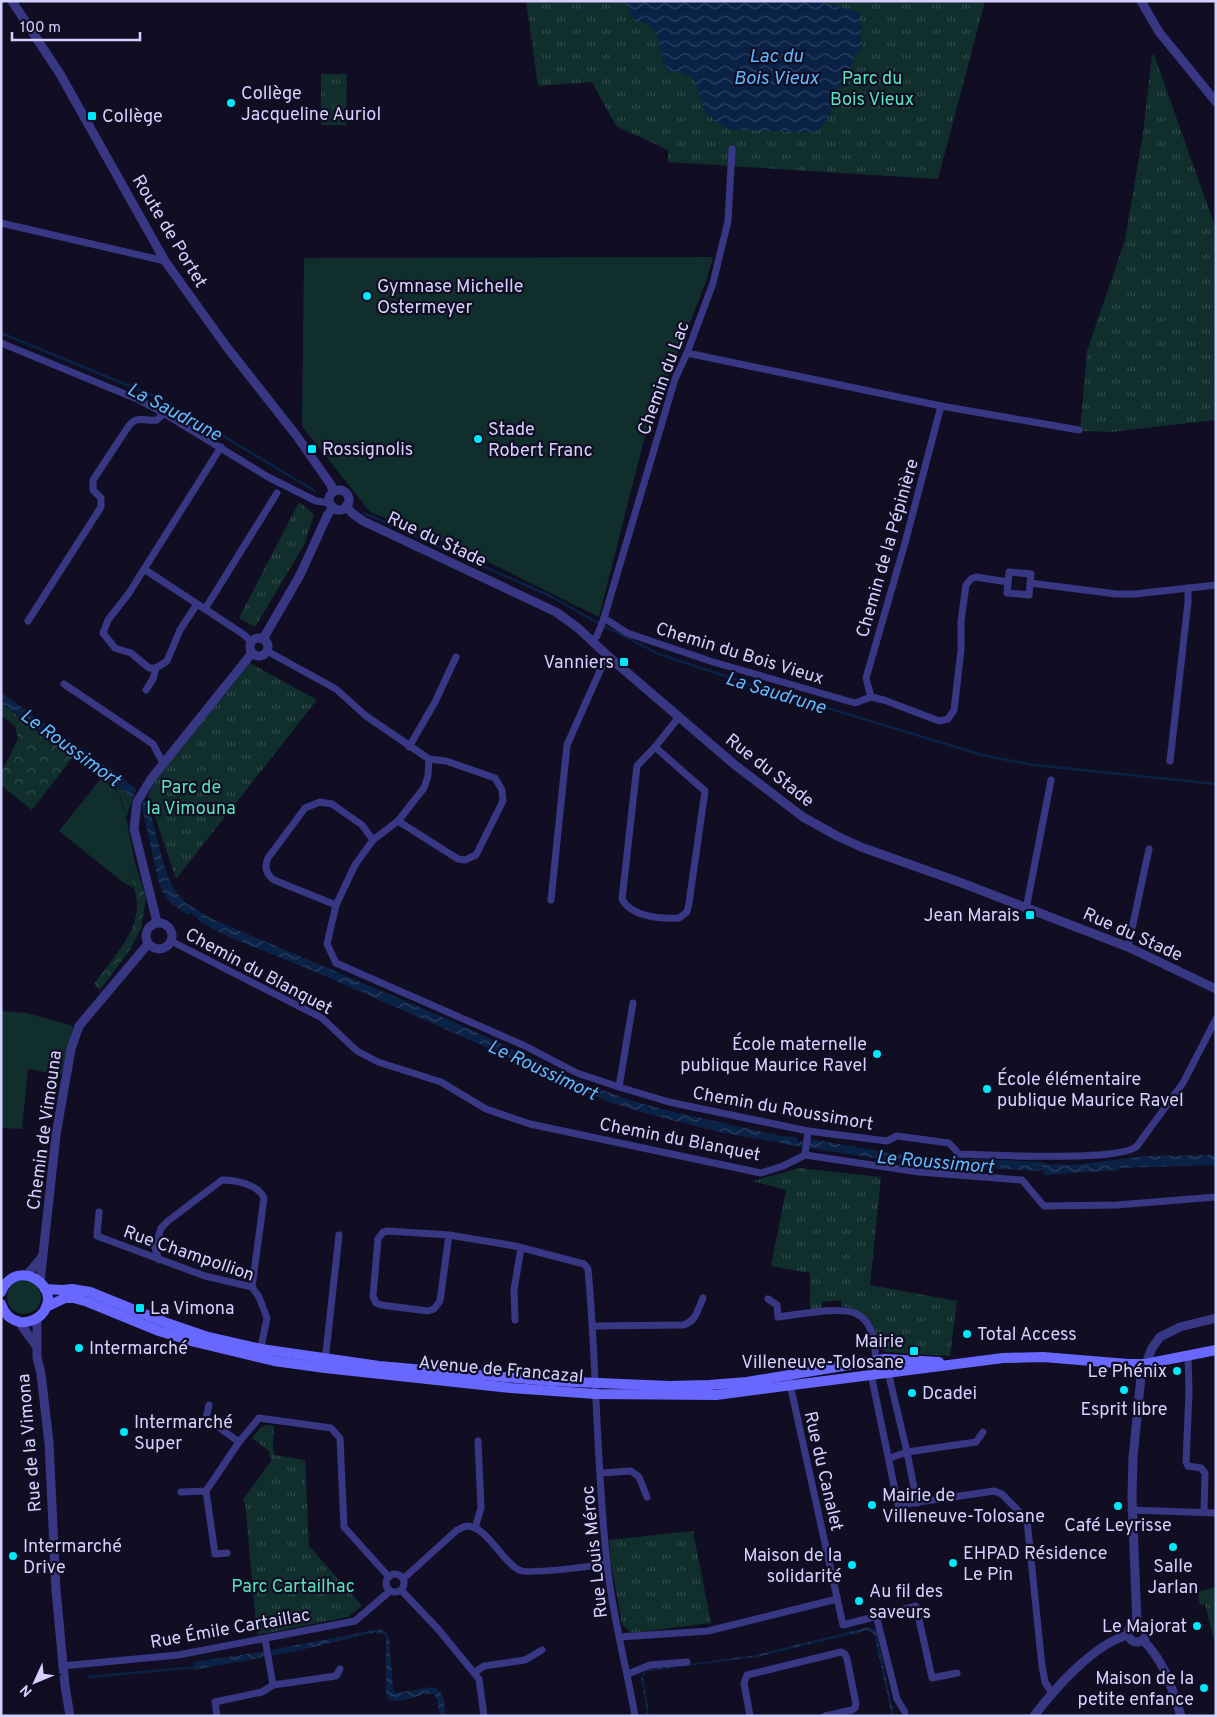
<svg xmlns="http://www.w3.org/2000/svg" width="1217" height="1717" font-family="Overpass,sans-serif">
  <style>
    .green { fill: #102e2c }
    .forest { fill: url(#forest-crowns) }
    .park { fill: url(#park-tufts) }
    .water { fill: url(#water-waves) }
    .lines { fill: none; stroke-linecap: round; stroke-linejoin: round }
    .stream { stroke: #0a2246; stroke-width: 2.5 }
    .minor { stroke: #383784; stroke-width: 7 }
    .tertiary { stroke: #383784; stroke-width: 9 }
    .secondary { stroke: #6868ff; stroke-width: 10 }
    .poi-dot { fill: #00e9fc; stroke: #110e24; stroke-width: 2 }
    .labels { text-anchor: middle; stroke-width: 4.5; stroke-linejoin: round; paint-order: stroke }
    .park-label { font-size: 18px; fill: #59e2bc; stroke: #110e24 }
    .poi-label { font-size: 18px; fill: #d5d1ff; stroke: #110e24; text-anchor: start }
    .street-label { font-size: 18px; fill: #d5d1ff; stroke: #110e24 }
    .water-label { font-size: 19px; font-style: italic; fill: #5fb9ff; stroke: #110e24 }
  </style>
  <defs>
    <pattern id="forest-crowns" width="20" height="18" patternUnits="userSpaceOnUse" patternTransform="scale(1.25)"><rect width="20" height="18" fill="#102e2c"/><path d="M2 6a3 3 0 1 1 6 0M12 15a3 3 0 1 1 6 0" fill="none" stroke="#324b4c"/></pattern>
    <pattern id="park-tufts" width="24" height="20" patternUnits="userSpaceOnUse" patternTransform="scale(1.25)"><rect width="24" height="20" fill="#102e2c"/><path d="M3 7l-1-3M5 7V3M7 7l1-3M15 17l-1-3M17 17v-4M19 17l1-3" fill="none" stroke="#324b4c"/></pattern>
    <pattern id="water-waves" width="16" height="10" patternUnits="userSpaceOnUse" patternTransform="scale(1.25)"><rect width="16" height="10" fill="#0a2246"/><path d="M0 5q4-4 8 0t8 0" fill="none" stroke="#2d4162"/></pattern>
  </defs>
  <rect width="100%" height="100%" fill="#110e24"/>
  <g class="green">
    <path d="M713 257 706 282 645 436 599 617 462 549 370 512 302 426 304 258Z"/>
    <path d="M102 777 119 794 126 817 135 863 129 870 134 888 124 883 59 831Z"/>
    <path d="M1 1011 27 1013 73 1026 61 1075 28 1069 22 1129 1 1128Z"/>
    <circle cx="24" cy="1297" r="17"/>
  </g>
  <g class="forest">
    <path d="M1 703 37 731 105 776 133 798 126 817C124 810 123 800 119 794 110 778 88 767 72 758L32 810 2 786 1 773 18 739 15 726 1 715Z"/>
    <path d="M135 863 146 898 141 929 129 951 100 990 94 984C109 963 135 936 137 909 138 896 132 883 129 870Z"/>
  </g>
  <g class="park">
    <path d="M526 1H985L938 179 668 162V150L616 126 592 82 538 86Z"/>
    <path d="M1152 55H1154L1216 229V420L1111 432 1080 431 1087 351 1125 240 1143 134Z"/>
    <path d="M321 74H347L346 125H321Z"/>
    <path d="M299 502 314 514 304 545 255 627 239 618Z"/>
    <path d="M250 663 317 700 176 879 148 796 154 781Z"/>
    <path d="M799 1168 881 1177 870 1285 957 1301 950 1356 885 1352C875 1346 879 1336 874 1327 868 1314 855 1308 842 1306L841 1300 822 1302V1308L810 1310V1273L771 1266 786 1190 753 1181Z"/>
    <path d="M266 1425 274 1426 273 1448 274 1455 305 1460 309 1546 362 1606 348 1617 257 1635 245 1502 242 1501 271 1461 269 1451 252 1438 260 1428Z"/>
    <path d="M693 1531 711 1623 631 1633 622 1624 611 1563 609 1540Z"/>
    <path d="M1216 1587V1640H1214L1205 1604 1200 1605 1197 1592Z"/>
  </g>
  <g class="water">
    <path d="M624 1H816L859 12 860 21 862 26 860 32 862 46 839 87 828 119 821 128 811 133 726 129 705 112 696 84 691 77 678 71 670 72 664 67 665 65C655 46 664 23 635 21Z"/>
    <path d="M1 692C45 726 93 754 136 789L133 798C92 764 44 737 1 703Z"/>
    <path d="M144 799 149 808 164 865 170 882 177 893 187 904 212 919 452 1021 591 1086 632 1101 670 1111 781 1136 797 1137V1141L803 1142 804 1138 908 1156 1042 1162 1047 1164 1074 1165 1146 1156 1216 1155V1165L1119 1168 1118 1170 1044 1175 1043 1167H1036L1040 1171 913 1164 803 1147 724 1133 644 1113 610 1102 316 972 222 934 198 920 200 916 192 912 188 915 172 904 164 894 159 883 142 807Z"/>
    <path d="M869 1627 876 1630 894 1716H892L874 1634 868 1630 757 1657 647 1671 643 1677 649 1714 647 1716 645 1713 647 1711 641 1677 646 1670 756 1655Z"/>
    <path d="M380 1629 386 1632 389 1637 393 1691 397 1693 432 1687C445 1689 444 1705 446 1716H440L437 1699 434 1694C419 1692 402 1705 388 1699L386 1694V1638L385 1635 376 1632 301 1650 194 1670V1662L261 1652Z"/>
  </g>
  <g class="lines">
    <g class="stream">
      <path d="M1 333 161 399 315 491"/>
      <path d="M364 513 550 596 596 622 659 654 752 685 982 755 1034 765 1216 784"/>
      <path d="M190 911 200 918"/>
      <path d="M1035 1169H1047"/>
      <path d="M88 1677 197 1667"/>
    </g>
    <g class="minor">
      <path d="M1 223 165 261"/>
      <path d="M1 343 137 399 165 414 268 477 316 501 330 503"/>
      <path d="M687 353 941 406 1079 430"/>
      <path d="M144 569 243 634 251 641"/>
      <path d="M1009 572 1031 574 1029 595 1007 593Z"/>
      <path d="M1030 583 1116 594H1135L1216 585"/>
      <path d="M197 604 180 630 167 661 156 668H149L131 653 115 648 103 633 108 620 129 593 221 447"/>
      <path d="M205 609 277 493"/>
      <path d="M604 618 627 633 713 662 855 703 871 697"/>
      <path d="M28 621 101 507V498L93 490V480L128 427C137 414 144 422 157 420L164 413"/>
      <path d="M592 641 597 636 604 618 675 379 687 353 713 283 728 221 732 149"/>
      <path d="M267 651 336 689 366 716 429 759 428 776 424 788 398 821 373 840 355 865 336 905 327 944 336 963 525 1046 577 1073 619 1087 669 1102 808 1131 887 1141 897 1136 949 1143 959 1154C987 1155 1122 1162 1137 1146L1183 1083 1216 1019"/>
      <path d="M64 684 153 744 163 763"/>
      <path d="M146 690 153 679 156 668"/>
      <path d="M871 697 866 678 905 543 941 406"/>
      <path d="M871 697 884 700 939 721 948 719 954 710 961 650V621L966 585 971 579 976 577 1008 582"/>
      <path d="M409 747 435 702 456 657"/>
      <path d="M655 747 705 791 689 903 687 912 679 918C661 919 631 917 622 899L637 766 655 747 679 717"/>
      <path d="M1170 761 1188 602V588"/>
      <path d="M398 821 458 859 465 860 476 855 503 801 502 790 495 778 446 761 429 759"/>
      <path d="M551 900 567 745 603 664 609 657"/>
      <path d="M336 905 274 880C266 874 264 867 268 858L305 808 320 802 332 804 362 825 373 840"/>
      <path d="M1026 909 1051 780"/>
      <path d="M171 941 322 1018 357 1051 378 1062 441 1082 486 1109 530 1124 761 1173 783 1166 805 1155 919 1172 1022 1180 1044 1206 1117 1205 1216 1197"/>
      <path d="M1128 947 1149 849"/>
      <path d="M619 1087 633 1003"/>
      <path d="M805 1155 808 1131"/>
      <path d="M99 1212 97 1236 205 1276 252 1287 259 1297 267 1318 260 1352"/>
      <path d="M449 1235 440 1301 434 1309 428 1311 381 1305 376 1303 373 1296 378 1239 383 1232 388 1231 449 1235 515 1246 584 1264 588 1269C597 1366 596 1465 607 1563 612 1614 626 1665 635 1716"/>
      <path d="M159 1260 155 1248 161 1228 168 1221 222 1180C235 1180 258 1184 264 1198L252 1287"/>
      <path d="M768 1299 777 1305 778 1317C797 1315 839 1306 855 1313 862 1316 868 1323 871 1330 875 1339 875 1350 876 1360"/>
      <path d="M515 1320 514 1290 521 1248"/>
      <path d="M593 1326 683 1325C696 1322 698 1309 703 1298"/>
      <path d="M1188 1355 1189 1392 1186 1462 1188 1466 1201 1468 1205 1473 1204 1512"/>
      <path d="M885 1359 907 1452 917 1503"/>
      <path d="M325 1361 339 1235"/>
      <path d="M870 1361 871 1374 898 1505 994 1491 1002 1494 1027 1520 1042 1666 1045 1682 1052 1693"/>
      <path d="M788 1375 843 1625 916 1606 932 1678 957 1673"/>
      <path d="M209 1405 206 1418 239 1442"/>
      <path d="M890 1458 907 1452 976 1442 983 1432"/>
      <path d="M601 1473 631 1471 639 1477 647 1497"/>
      <path d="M206 1491 215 1554 227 1553"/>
      <path d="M181 1492 206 1491 239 1442 259 1418 331 1428 340 1438 344 1527 389 1577"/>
      <path d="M1131 1510 1216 1513"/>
      <path d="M475 1528 481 1508 478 1441"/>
      <circle cx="395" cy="1583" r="9"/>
      <path d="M403 1579 457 1530C460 1529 464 1526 467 1526 487 1526 502 1562 519 1570 528 1575 592 1566 607 1564"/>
      <path d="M401 1590 438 1629 479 1679 484 1716"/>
      <path d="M876 1615 897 1699 905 1712"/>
      <path d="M620 1637 708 1631 837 1599"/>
      <path d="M62 1666 178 1655 355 1621 390 1591"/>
      <path d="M475 1672 484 1666 525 1660 542 1650"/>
      <path d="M628 1674 650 1665 687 1662"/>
      <path d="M273 1685 336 1676 340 1669"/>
      <path d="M217 1716 215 1702 262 1692 273 1685 265 1639"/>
      <path d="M750 1716 744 1683 747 1675 841 1652 845 1654 847 1659 856 1704 855 1708 852 1710 825 1716"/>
    </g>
    <g class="tertiary">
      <path d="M12 1 60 74 165 261 226 346 296 435 331 485 333 492"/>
      <path d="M1141 1 1159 32 1216 102"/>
      <circle cx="339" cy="500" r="10"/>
      <path d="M346 506 352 513 363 521 556 612 578 628 609 657 735 765 803 817 837 836 861 847 962 883 1128 947 1216 989"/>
      <circle cx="259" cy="647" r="9"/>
      <path d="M263 639 300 575 327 516 333 507"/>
      <path d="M157 922 134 829 137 802 151 779 252 653"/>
      <circle cx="159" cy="936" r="13"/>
      <path d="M27 1275 42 1257"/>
      <path d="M40 1282 56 1135 71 1049 79 1026 148 944"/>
      <path d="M37 1318V1357L41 1374 49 1443 56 1590 65 1686 70 1716"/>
      <path d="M19 1322 37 1347"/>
      <circle cx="1137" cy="1633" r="9"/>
      <path d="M1137 1624 1132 1498 1133 1458 1141 1376 1152 1348 1160 1337 1180 1327 1216 1318"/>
      <path d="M1143 1640C1166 1664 1171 1686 1181 1716"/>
      <path d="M1034 1716C1055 1688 1094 1644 1128 1635"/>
    </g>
    <g class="secondary">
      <path d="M45 1289 62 1290 72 1289 90 1292 164 1322 208 1337 261 1349 379 1366 551 1381 670 1386 709 1385 747 1382 885 1359 939 1362"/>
      <path d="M1 1292C17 1254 66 1289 41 1315 36 1320 27 1323 20 1322 10 1320 4 1313 1 1304"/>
      <path d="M46 1307 65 1298H74L88 1302 159 1331 195 1342 274 1361 325 1368 511 1388 596 1394 716 1395 1003 1358 1043 1357 1128 1364H1145L1216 1350"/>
    </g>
  </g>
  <g class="poi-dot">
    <circle cx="231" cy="103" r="5"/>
    <rect x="87" y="111" width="10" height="10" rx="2.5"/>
    <circle cx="367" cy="296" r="5"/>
    <circle cx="478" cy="439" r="5"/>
    <rect x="307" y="444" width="10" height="10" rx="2.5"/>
    <rect x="619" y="657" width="10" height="10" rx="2.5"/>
    <rect x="1025" y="910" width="10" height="10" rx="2.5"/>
    <circle cx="877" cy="1054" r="5"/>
    <circle cx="987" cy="1089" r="5"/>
    <rect x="135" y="1303" width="10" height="10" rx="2.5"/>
    <circle cx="967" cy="1334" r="5"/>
    <circle cx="79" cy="1348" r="5"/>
    <rect x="909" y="1346" width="10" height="10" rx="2.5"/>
    <circle cx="1177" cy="1371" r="5"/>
    <circle cx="1124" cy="1390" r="5"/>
    <circle cx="912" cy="1393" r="5"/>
    <circle cx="124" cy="1432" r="5"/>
    <circle cx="872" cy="1505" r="5"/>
    <circle cx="1118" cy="1506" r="5"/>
    <circle cx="1173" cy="1547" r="5"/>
    <circle cx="13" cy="1556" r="5"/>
    <circle cx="953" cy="1563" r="5"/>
    <circle cx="852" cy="1565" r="5"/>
    <circle cx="859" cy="1601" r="5"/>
    <circle cx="1197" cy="1626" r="5"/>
    <circle cx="1204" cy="1688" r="5"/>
  </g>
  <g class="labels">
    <g class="park-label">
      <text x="872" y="84">Parc du<tspan x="872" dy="21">Bois Vieux</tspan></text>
      <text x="191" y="793">Parc de<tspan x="191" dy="21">la Vimouna</tspan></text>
      <text x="293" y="1592">Parc Cartailhac</text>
    </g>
    <g class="poi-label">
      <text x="241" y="99">Collège<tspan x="241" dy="21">Jacqueline Auriol</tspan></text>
      <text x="102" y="122">Collège</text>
      <text x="377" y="292">Gymnase Michelle<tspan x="377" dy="21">Ostermeyer</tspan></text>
      <text x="488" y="435">Stade<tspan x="488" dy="21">Robert Franc</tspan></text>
      <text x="322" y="455">Rossignolis</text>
      <text x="614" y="668" text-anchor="end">Vanniers</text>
      <text x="1020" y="921" text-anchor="end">Jean Marais</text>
      <text x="867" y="1050" text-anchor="end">École maternelle<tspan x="867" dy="21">publique Maurice Ravel</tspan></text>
      <text x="997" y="1085">École élémentaire<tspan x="997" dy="21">publique Maurice Ravel</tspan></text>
      <text x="150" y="1314">La Vimona</text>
      <text x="977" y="1340">Total Access</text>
      <text x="904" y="1347" text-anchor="end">Mairie<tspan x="904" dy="21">Villeneuve-Tolosane</tspan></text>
      <text x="89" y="1354">Intermarché</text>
      <text x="1167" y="1377" text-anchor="end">Le Phénix</text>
      <text x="922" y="1399">Dcadei</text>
      <text x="1124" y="1415" text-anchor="middle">Esprit libre</text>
      <text x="134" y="1428">Intermarché<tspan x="134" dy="21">Super</tspan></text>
      <text x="882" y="1501">Mairie de<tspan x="882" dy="21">Villeneuve-Tolosane</tspan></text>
      <text x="1118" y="1531" text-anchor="middle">Café Leyrisse</text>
      <text x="23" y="1552">Intermarché<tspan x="23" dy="21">Drive</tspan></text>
      <text x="963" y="1559">EHPAD Résidence<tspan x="963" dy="21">Le Pin</tspan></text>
      <text x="842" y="1561" text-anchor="end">Maison de la<tspan x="842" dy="21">solidarité</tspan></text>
      <text x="1173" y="1572" text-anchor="middle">Salle<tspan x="1173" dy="21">Jarlan</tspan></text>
      <text x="869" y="1597">Au fil des<tspan x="869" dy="21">saveurs</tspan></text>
      <text x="1187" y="1632" text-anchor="end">Le Majorat</text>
      <text x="1194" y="1684" text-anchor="end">Maison de la<tspan x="1194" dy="21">petite enfance</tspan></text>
    </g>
    <g class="street-label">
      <text transform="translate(170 231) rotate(59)" y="6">Route de Portet</text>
      <text transform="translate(663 378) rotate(-70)" y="6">Chemin du Lac</text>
      <text transform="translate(437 539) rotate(25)" y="6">Rue du Stade</text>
      <text transform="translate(887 548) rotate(-74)" y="6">Chemin de la Pépinière</text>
      <text transform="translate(740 653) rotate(17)" y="6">Chemin du Bois Vieux</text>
      <text transform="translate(770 770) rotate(38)" y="6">Rue du Stade</text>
      <text transform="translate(1133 934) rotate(24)" y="6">Rue du Stade</text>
      <text transform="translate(259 971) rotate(28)" y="6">Chemin du Blanquet</text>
      <text transform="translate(783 1108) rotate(10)" y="6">Chemin du Roussimort</text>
      <text transform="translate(44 1130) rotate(-82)" y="6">Chemin de Vimouna</text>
      <text transform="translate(680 1139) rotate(11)" y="6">Chemin du Blanquet</text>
      <text transform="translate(189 1253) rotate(19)" y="6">Rue Champollion</text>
      <text transform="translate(501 1369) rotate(5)" y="6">Avenue de Francazal</text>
      <text transform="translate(29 1443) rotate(-95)" y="6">Rue de la Vimona</text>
      <text transform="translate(824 1471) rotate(77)" y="6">Rue du Canalet</text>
      <text transform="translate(594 1552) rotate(-96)" y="6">Rue Louis Méroc</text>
      <text transform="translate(230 1628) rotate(-10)" y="6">Rue Émile Cartaillac</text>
    </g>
    <g class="water-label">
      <text x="776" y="62">Lac du<tspan x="776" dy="22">Bois Vieux</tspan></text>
      <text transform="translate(175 411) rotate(28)" y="7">La Saudrune</text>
      <text transform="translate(776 692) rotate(17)" y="7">La Saudrune</text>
      <text transform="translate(71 747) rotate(36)" y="7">Le Roussimort</text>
      <text transform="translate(543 1069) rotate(25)" y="7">Le Roussimort</text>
      <text transform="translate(935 1161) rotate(5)" y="7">Le Roussimort</text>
    </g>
  </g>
  <rect width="1217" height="1717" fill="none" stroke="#d5d1ff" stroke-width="5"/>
  <g transform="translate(35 1682) rotate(226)" stroke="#110e24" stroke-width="4" paint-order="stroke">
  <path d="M0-4L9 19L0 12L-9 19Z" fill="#d5d1ff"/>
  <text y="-8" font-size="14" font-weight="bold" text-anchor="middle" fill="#d5d1ff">N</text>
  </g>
  <path d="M12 32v8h128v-8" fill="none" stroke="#d5d1ff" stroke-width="2.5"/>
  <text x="20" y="32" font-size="15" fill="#d5d1ff" stroke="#110e24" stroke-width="4" paint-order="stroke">100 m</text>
</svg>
